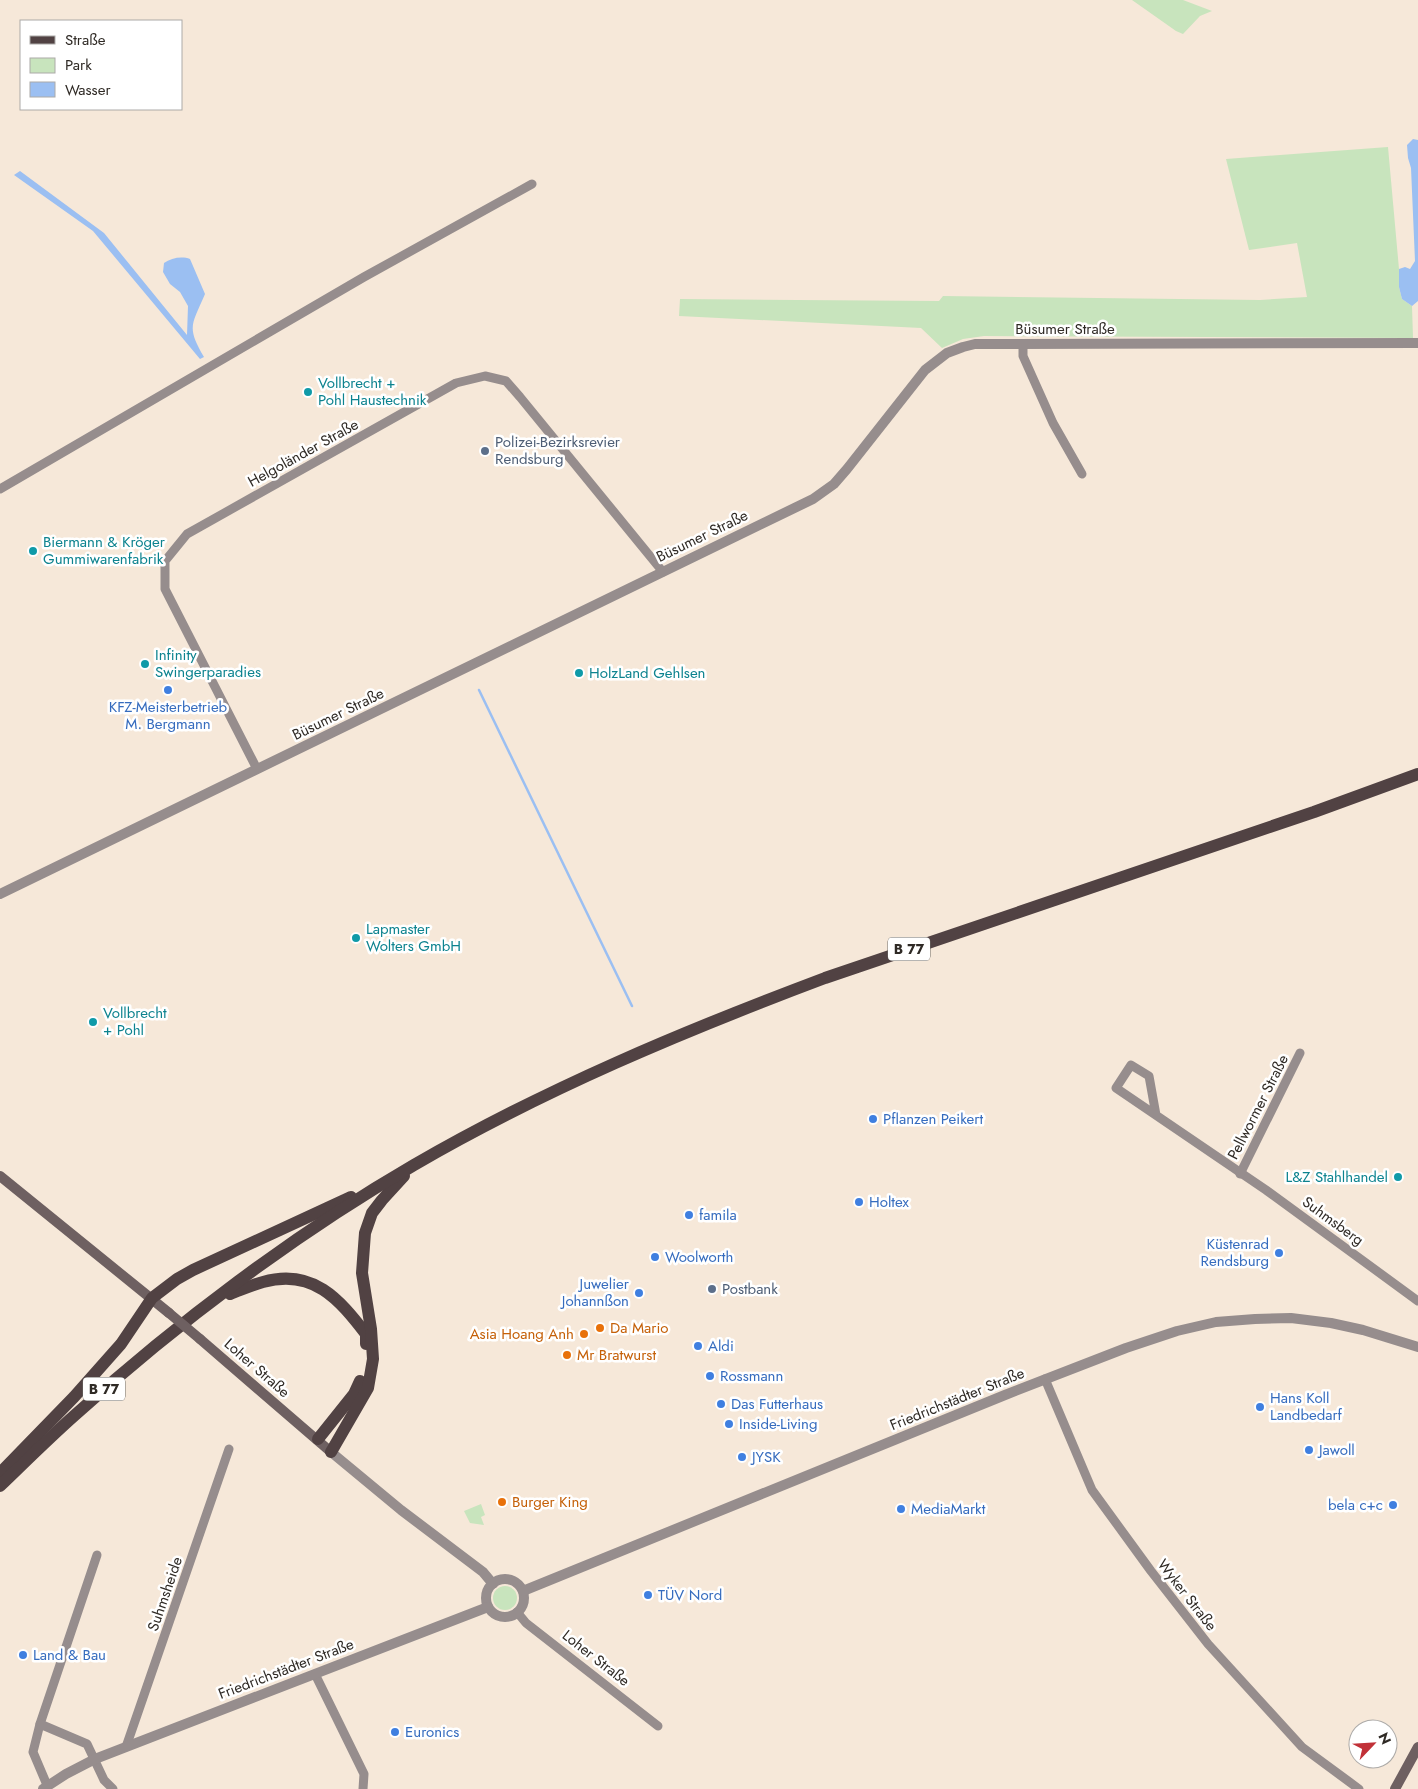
<svg xmlns="http://www.w3.org/2000/svg" width="1418" height="1789" font-family="Jost,sans-serif">
  <style>
    .green { fill: #c8e4bd }
    .water { fill: #9bbff2 }
    .lines { fill: none; stroke-linecap: round; stroke-linejoin: round }
    .stream { stroke: #9bbff2; stroke-width: 2.5 }
    .minor { stroke: #968d8d; stroke-width: 9 }
    .tertiary { stroke: #968d8d; stroke-width: 10 }
    .secondary { stroke: #6e6061; stroke-width: 10 }
    .primary { stroke: #514243; stroke-width: 12 }
    .secondary-bridge { stroke: #6e6061; stroke-width: 10 }
    .culture-dot { fill: #0f9aa8; stroke: #fff; stroke-width: 2 }
    .service-dot { fill: #5c6f8a; stroke: #fff; stroke-width: 2 }
    .shop-dot { fill: #3f7fe0; stroke: #fff; stroke-width: 2 }
    .food-dot { fill: #e8710a; stroke: #fff; stroke-width: 2 }
    .labels { text-anchor: middle; stroke-width: 5; stroke-linejoin: round; paint-order: stroke }
    .shield { fill: #fff; stroke: #6d6a66; stroke-width: 1 }
    .shield-label { font-size: 14px; font-weight: bold; fill: #2f2a25 }
    .street-label { font-size: 15px; fill: #2f2a25; stroke: #fff }
    .culture-label { font-size: 15px; fill: #0d838f; stroke: #fff; text-anchor: start }
    .service-label { font-size: 15px; fill: #4e5e75; stroke: #fff; text-anchor: start }
    .shop-label { font-size: 15px; fill: #366cbe; stroke: #fff; text-anchor: start }
    .food-label { font-size: 15px; fill: #c56008; stroke: #fff; text-anchor: start }
  </style>
  <rect width="100%" height="100%" fill="#f6e8d9"/>
  <g class="green">
    <path d="M1132 0H1183L1212 11 1200 16 1183 34 1176 31Z"/>
    <path d="M1388 147 1399 269V287L1402 299 1412 306 1413 338 984 336 963 339 942 348 921 328 679 316 680 299 939 301 943 296 1260 300 1307 297 1297 243 1249 250 1226 159Z"/>
    <path d="M481 1504 485 1515 481 1517 484 1525 470 1523 464 1511Z"/>
    <circle cx="505" cy="1598" r="12"/>
  </g>
  <g class="water">
    <path d="M1413 139 1418 140V301L1412 306 1402 299 1399 287V269L1405 267 1410 269 1415 261 1411 168 1408 158 1407 145Z"/>
    <path d="M20 171 104 233 187 335 188 306 180 292 170 284 163 272 164 263C171 258 182 256 190 259L205 294C192 325 186 326 204 357L200 359 93 231 14 175Z"/>
  </g>
  <g class="lines">
    <path class="stream" d="M479 690 632 1006"/>
    <g class="minor">
      <path d="M1023 344V356L1053 423 1082 474"/>
      <path d="M0 489 364 277 532 184"/>
      <path d="M257 769 165 589V561L187 534 456 383 485 376 506 381 520 397 663 572"/>
      <path d="M1156 1115 1149 1076 1131 1065 1116 1088 1266 1190 1418 1301"/>
      <path d="M1240 1174 1300 1053"/>
      <path d="M1045 1379 1092 1490 1151 1571 1208 1644 1302 1747 1359 1789"/>
      <path d="M517 1612 526 1623 658 1726"/>
      <path d="M315 1674 364 1774 363 1789"/>
      <path d="M40 1724 97 1555"/>
      <path d="M126 1747 229 1449"/>
      <path d="M47 1785 33 1752 40 1724 87 1744 104 1780 113 1789"/>
    </g>
    <g class="tertiary">
      <path d="M0 894 813 499 834 484 847 469 925 370 947 353 963 347 975 344 1418 343"/>
      <path d="M331 1452 401 1510 483 1572 493 1584"/>
      <circle cx="505" cy="1598" r="19"/>
      <path d="M523 1591 1005 1395 1126 1348 1177 1331 1216 1322 1255 1319 1291 1318 1331 1323 1363 1330 1418 1347"/>
      <path d="M43 1789 66 1774 95 1759 488 1607"/>
    </g>
    <g class="secondary">
      <path d="M0 1176 169 1313"/>
      <path d="M200 1339 331 1452"/>
      <path d="M1395 1789 1418 1747"/>
    </g>
    <g class="primary">
      <path d="M230 1294C241 1290 252 1285 263 1282 313 1268 339 1299 366 1334V1344"/>
      <path d="M318 1439 354 1394 360 1381"/>
      <path d="M331 1452 368 1388 373 1359 371 1329 362 1273 365 1233 372 1213 382 1200 404 1176"/>
      <path d="M0 1473 74 1397 121 1344 152 1298 177 1279 193 1270 351 1197"/>
      <path d="M0 1486C25 1462 49 1438 75 1415 177 1323 295 1234 414 1165 545 1089 684 1031 825 978L1314 812 1418 774"/>
    </g>
    <path class="secondary-bridge" d="M169 1313 200 1339"/>
  </g>
  <g class="culture-dot">
    <circle cx="308" cy="392" r="5"/>
    <circle cx="33" cy="551" r="5"/>
    <circle cx="145" cy="664" r="5"/>
    <circle cx="579" cy="673" r="5"/>
    <circle cx="356" cy="938" r="5"/>
    <circle cx="93" cy="1022" r="5"/>
    <circle cx="1398" cy="1177" r="5"/>
  </g>
  <g class="service-dot">
    <circle cx="485" cy="451" r="5"/>
    <circle cx="712" cy="1289" r="5"/>
  </g>
  <g class="shop-dot">
    <circle cx="168" cy="690" r="5"/>
    <circle cx="873" cy="1119" r="5"/>
    <circle cx="859" cy="1202" r="5"/>
    <circle cx="689" cy="1215" r="5"/>
    <circle cx="1279" cy="1253" r="5"/>
    <circle cx="655" cy="1257" r="5"/>
    <circle cx="639" cy="1293" r="5"/>
    <circle cx="698" cy="1346" r="5"/>
    <circle cx="710" cy="1376" r="5"/>
    <circle cx="721" cy="1404" r="5"/>
    <circle cx="1260" cy="1407" r="5"/>
    <circle cx="729" cy="1424" r="5"/>
    <circle cx="1309" cy="1450" r="5"/>
    <circle cx="742" cy="1457" r="5"/>
    <circle cx="1393" cy="1505" r="5"/>
    <circle cx="901" cy="1509" r="5"/>
    <circle cx="648" cy="1595" r="5"/>
    <circle cx="23" cy="1655" r="5"/>
    <circle cx="395" cy="1732" r="5"/>
  </g>
  <g class="food-dot">
    <circle cx="600" cy="1328" r="5"/>
    <circle cx="584" cy="1334" r="5"/>
    <circle cx="567" cy="1355" r="5"/>
    <circle cx="502" cy="1502" r="5"/>
  </g>
  <g class="labels">
    <g class="shield">
      <rect x="888" y="937.5" width="42" height="23" rx="4"/>
      <rect x="83" y="1377.5" width="42" height="23" rx="4"/>
    </g>
    <g class="shield-label">
      <text x="909" y="954">B 77</text>
      <text x="104" y="1394">B 77</text>
    </g>
    <g class="street-label">
      <text x="1065" y="334">Büsumer Straße</text>
      <text transform="translate(303 453) rotate(-29)" y="5">Helgoländer Straße</text>
      <text transform="translate(702 536) rotate(-26)" y="5">Büsumer Straße</text>
      <text transform="translate(338 714) rotate(-26)" y="5">Büsumer Straße</text>
      <text transform="translate(1258 1107) rotate(-63)" y="5">Pellwormer Straße</text>
      <text transform="translate(1333 1221) rotate(36)" y="5">Suhmsberg</text>
      <text transform="translate(257 1368) rotate(41)" y="5">Loher Straße</text>
      <text transform="translate(957 1399) rotate(-22)" y="5">Friedrichstädter Straße</text>
      <text transform="translate(165 1594) rotate(-71)" y="5">Suhmsheide</text>
      <text transform="translate(1187 1595) rotate(52)" y="5">Wyker Straße</text>
      <text transform="translate(596 1658) rotate(38)" y="5">Loher Straße</text>
      <text transform="translate(286 1669) rotate(-21)" y="5">Friedrichstädter Straße</text>
    </g>
    <g class="culture-label">
      <text x="318" y="388">Vollbrecht +<tspan x="318" dy="17">Pohl Haustechnik</tspan></text>
      <text x="43" y="547">Biermann &amp; Kröger<tspan x="43" dy="17">Gummiwarenfabrik</tspan></text>
      <text x="155" y="660">Infinity<tspan x="155" dy="17">Swingerparadies</tspan></text>
      <text x="589" y="678">HolzLand Gehlsen</text>
      <text x="366" y="934">Lapmaster<tspan x="366" dy="17">Wolters GmbH</tspan></text>
      <text x="103" y="1018">Vollbrecht<tspan x="103" dy="17">+ Pohl</tspan></text>
      <text x="1388" y="1182" text-anchor="end">L&amp;Z Stahlhandel</text>
    </g>
    <g class="service-label">
      <text x="495" y="447">Polizei-Bezirksrevier<tspan x="495" dy="17">Rendsburg</tspan></text>
      <text x="722" y="1294">Postbank</text>
    </g>
    <g class="shop-label">
      <text x="168" y="712" text-anchor="middle">KFZ-Meisterbetrieb<tspan x="168" dy="17">M. Bergmann</tspan></text>
      <text x="883" y="1124">Pflanzen Peikert</text>
      <text x="869" y="1207">Holtex</text>
      <text x="699" y="1220">famila</text>
      <text x="1269" y="1249" text-anchor="end">Küstenrad<tspan x="1269" dy="17">Rendsburg</tspan></text>
      <text x="665" y="1262">Woolworth</text>
      <text x="629" y="1289" text-anchor="end">Juwelier<tspan x="629" dy="17">Johannßon</tspan></text>
      <text x="708" y="1351">Aldi</text>
      <text x="720" y="1381">Rossmann</text>
      <text x="1270" y="1403">Hans Koll<tspan x="1270" dy="17">Landbedarf</tspan></text>
      <text x="731" y="1409">Das Futterhaus</text>
      <text x="739" y="1429">Inside-Living</text>
      <text x="1319" y="1455">Jawoll</text>
      <text x="752" y="1462">JYSK</text>
      <text x="1383" y="1510" text-anchor="end">bela c+c</text>
      <text x="911" y="1514">MediaMarkt</text>
      <text x="658" y="1600">TÜV Nord</text>
      <text x="33" y="1660">Land &amp; Bau</text>
      <text x="405" y="1737">Euronics</text>
    </g>
    <g class="food-label">
      <text x="610" y="1333">Da Mario</text>
      <text x="574" y="1339" text-anchor="end">Asia Hoang Anh</text>
      <text x="577" y="1360">Mr Bratwurst</text>
      <text x="512" y="1507">Burger King</text>
    </g>
  </g>
  <rect x="20" y="20" width="162" height="90" fill="#ffffff" stroke="#acaaa8"/>
  <rect x="30" y="36" width="25" height="8" fill="#514243" stroke="#acaaa8"/>
  <text x="65" y="45" font-size="15" fill="#2f2a25">Straße</text>
  <rect x="30" y="58" width="25" height="15" fill="#c8e4bd" stroke="#acaaa8"/>
  <text x="65" y="70" font-size="15" fill="#2f2a25">Park</text>
  <rect x="30" y="82" width="25" height="15" fill="#9bbff2" stroke="#acaaa8"/>
  <text x="65" y="95" font-size="15" fill="#2f2a25">Wasser</text>
  <g transform="translate(1373 1744) rotate(65)"><circle r="24" fill="#ffffff" stroke="#acaaa8"/>
  <path d="M0-4L9 19L0 12L-9 19Z" fill="#c13138"/>
  <text y="-8" font-size="14" font-weight="bold" text-anchor="middle" fill="#2f2a25">N</text>
  </g>
</svg>
